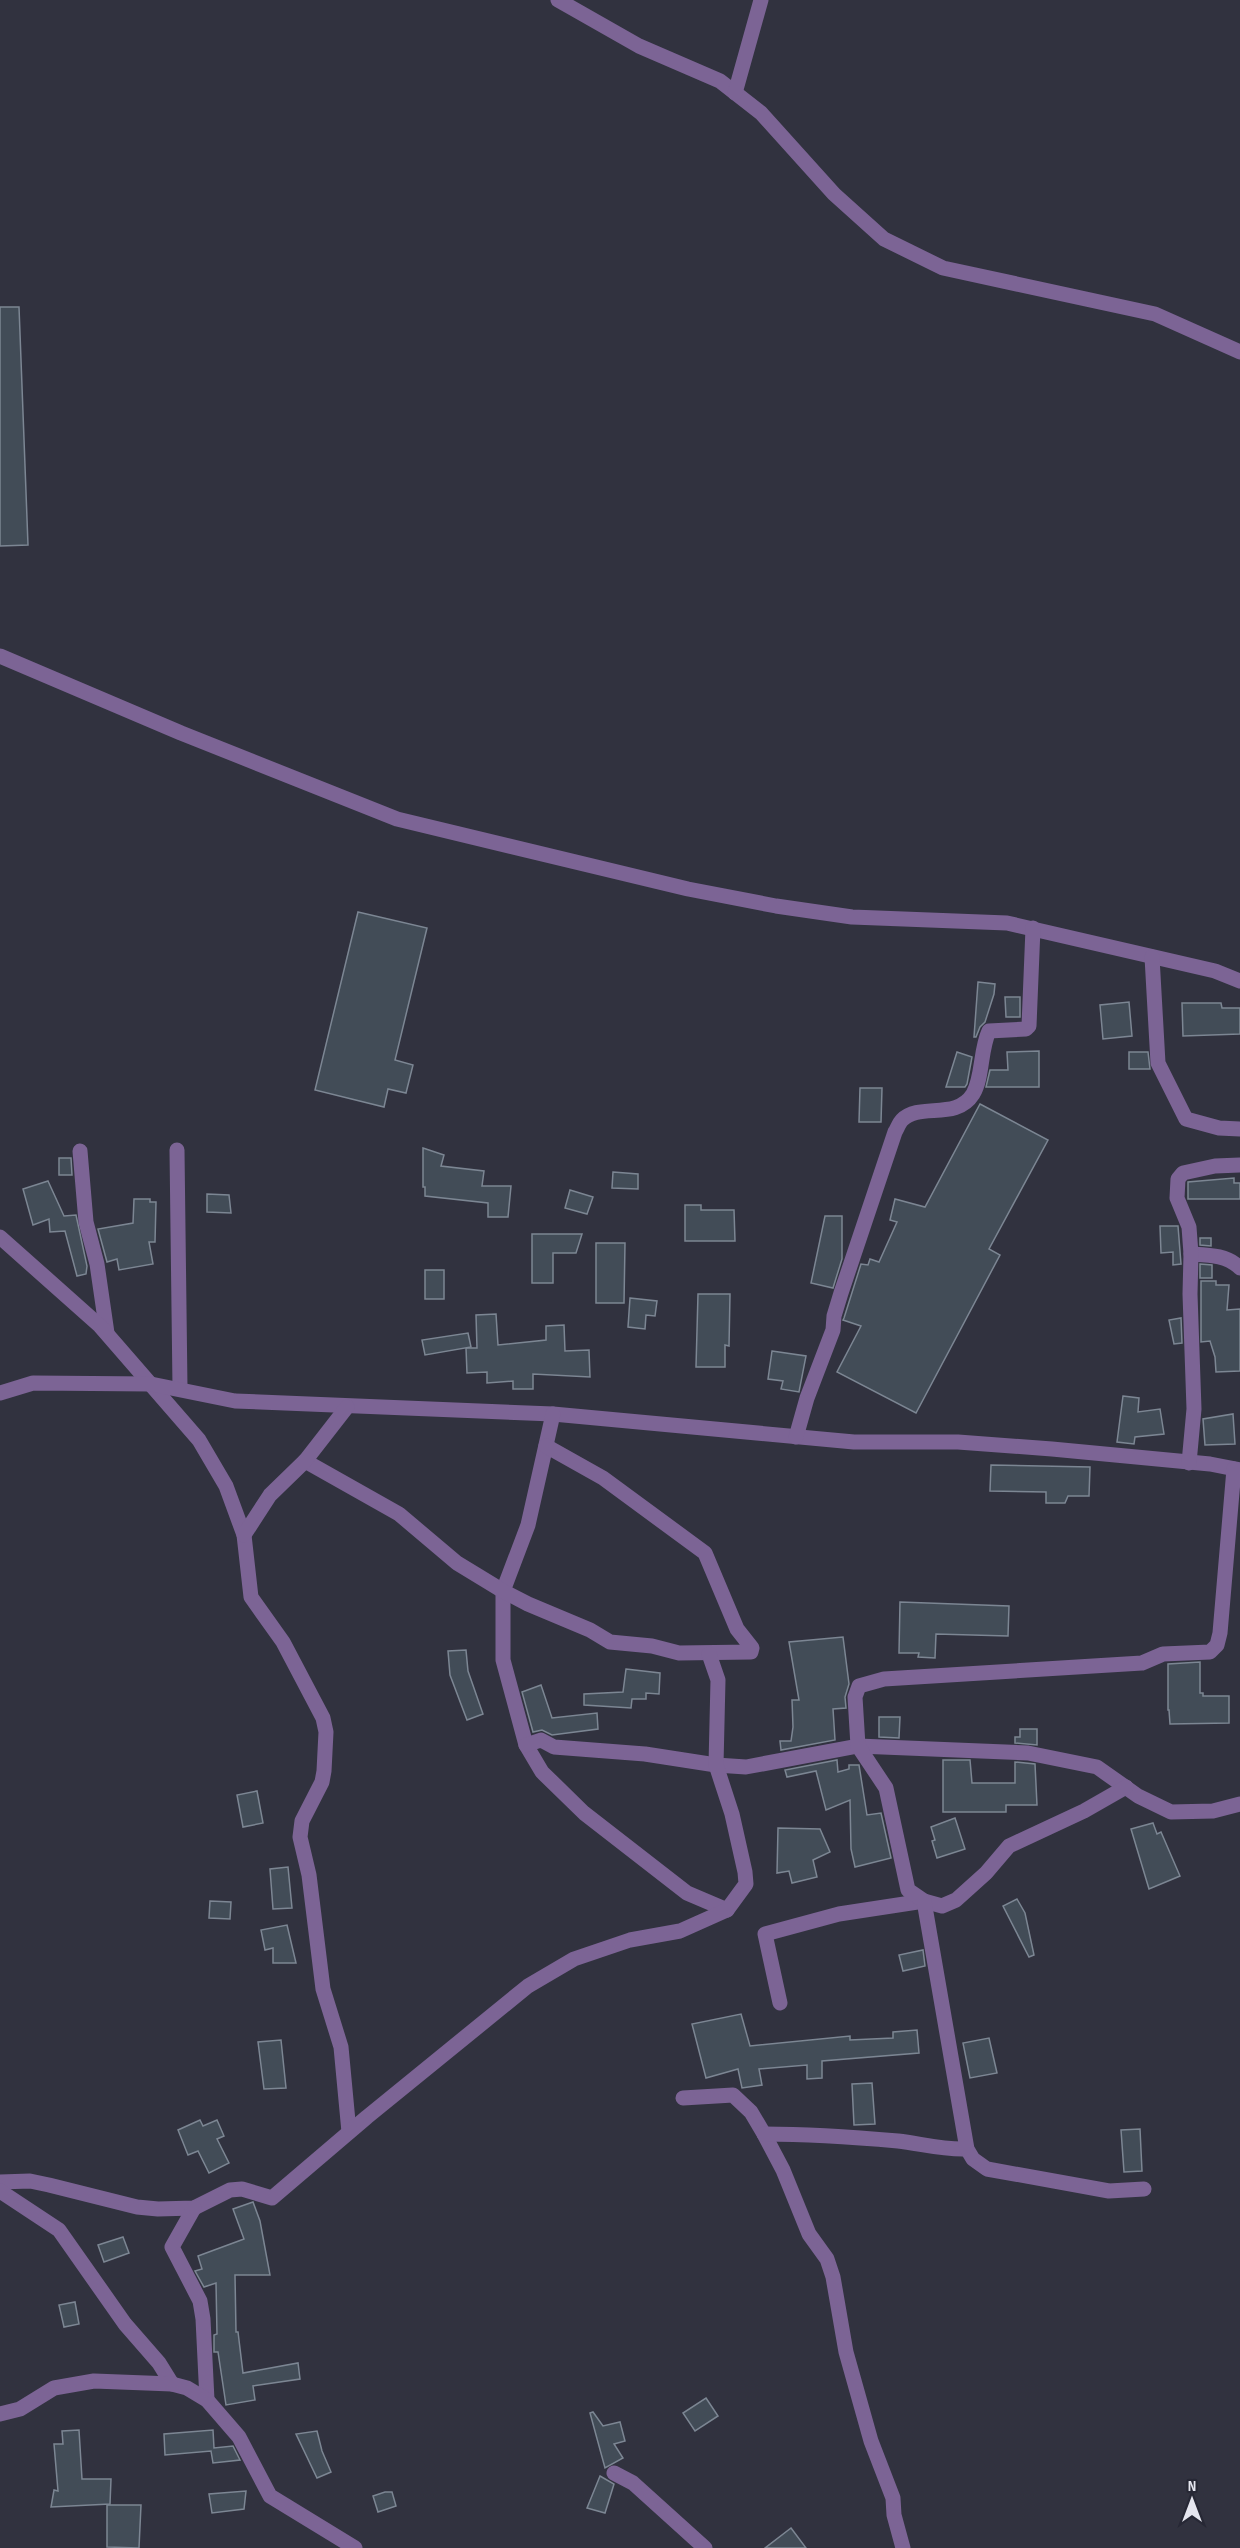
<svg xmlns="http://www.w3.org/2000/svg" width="1240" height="2548" font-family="'Sofia Sans Condensed',sans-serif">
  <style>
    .building { fill: #424c57; stroke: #7c8693; stroke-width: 1.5 }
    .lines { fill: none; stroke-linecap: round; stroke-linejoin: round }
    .minor { stroke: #7c6495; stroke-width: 15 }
  </style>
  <rect width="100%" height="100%" fill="#31323f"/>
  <g class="building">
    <path d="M0 307H19L28 545 0 546Z"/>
    <path d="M358 912 427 928 395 1060 413 1065 406 1093 388 1089 384 1107 315 1090Z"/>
    <path d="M978 982 995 984 994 994 985 1022 980 1027 976 1037H974Z"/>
    <path d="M1005 997H1020V1017H1006Z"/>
    <path d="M1129 1002 1132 1036 1103 1039 1100 1005Z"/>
    <path d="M1182 1003H1221L1222 1008H1240V1034L1183 1036Z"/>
    <path d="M1039 1051V1087H986L990 1070H1008L1007 1052Z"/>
    <path d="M957 1052 972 1057 967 1084 965 1087H946Z"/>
    <path d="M1129 1052H1148L1150 1069H1129Z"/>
    <path d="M860 1088H882L881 1122H859Z"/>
    <path d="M980 1104 1048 1140 989 1249 1000 1255 916 1413 837 1372 861 1326 843 1320 844 1318 861 1264 868 1265 870 1259 879 1262 897 1222 890 1220 895 1199 925 1207Z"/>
    <path d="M423 1148 444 1155 441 1166 484 1171 482 1186H511L508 1217H488V1203L425 1196V1187H423Z"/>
    <path d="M59 1158H71L72 1175H59Z"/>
    <path d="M613 1172 638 1174V1189L612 1188Z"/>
    <path d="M1234 1178V1183H1240V1199H1188V1182Z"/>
    <path d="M48 1181 64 1216 76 1215 87 1266 86 1274 77 1276 65 1231 50 1232 49 1219 33 1225 23 1189Z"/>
    <path d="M570 1190 593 1197 587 1214 565 1208Z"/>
    <path d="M207 1194 229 1195 231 1213 207 1212Z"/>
    <path d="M134 1199H150V1202H156L155 1242H149L153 1264 119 1270 117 1259 107 1262 98 1229 133 1223Z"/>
    <path d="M685 1205H701V1210H734L735 1241H685Z"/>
    <path d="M825 1216H842V1259L833 1288 811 1283Z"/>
    <path d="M1160 1226H1178L1181 1264 1173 1265V1252L1161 1253Z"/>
    <path d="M532 1234H582L576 1253H553V1283H532Z"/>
    <path d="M1200 1238H1211V1246L1200 1245Z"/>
    <path d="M596 1243H625L624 1303H596Z"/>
    <path d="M1200 1264 1212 1265V1278H1200Z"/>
    <rect x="425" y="1270" width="19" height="29"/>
    <path d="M1201 1281H1216V1285H1229L1227 1310 1240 1309V1371L1216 1372 1215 1357 1210 1341 1201 1342Z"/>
    <path d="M698 1294H730L729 1346 725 1345V1367H696Z"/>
    <path d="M630 1298 657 1301 655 1316 646 1315 645 1329 628 1327Z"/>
    <path d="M496 1314 498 1345 546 1340V1326L564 1325 565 1351 589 1350 590 1377 533 1374V1389H513V1381L487 1383V1372L467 1373 466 1348H477L476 1315Z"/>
    <path d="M1181 1318 1182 1343 1174 1344 1169 1320Z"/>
    <path d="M468 1333 471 1347 425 1355 422 1340Z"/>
    <path d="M772 1351 806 1356 799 1392 781 1389 783 1381 768 1379Z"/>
    <path d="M1123 1396 1139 1398 1138 1412 1160 1409 1164 1434 1135 1437 1134 1444 1117 1442Z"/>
    <path d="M1233 1414 1235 1444 1205 1445 1203 1419Z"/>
    <path d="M991 1465 1090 1467 1089 1496H1068L1065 1503H1046V1492L990 1491Z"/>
    <path d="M900 1602 1009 1606 1008 1636 936 1634 935 1658 918 1657 919 1653H899Z"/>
    <path d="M843 1637 849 1684 845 1697 846 1708 833 1709 835 1740 781 1750 780 1741H791L793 1727 792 1700H799L789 1642Z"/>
    <path d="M466 1650 468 1671 483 1714 467 1720 450 1675 448 1651Z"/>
    <path d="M1200 1662V1693H1203V1696H1229V1723L1170 1724 1169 1710H1168V1664Z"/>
    <path d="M626 1669 660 1673 659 1694 646 1693V1699H632L631 1708 584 1705V1694L623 1692Z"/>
    <path d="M541 1685 552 1718 597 1713 598 1729 552 1735 542 1730 533 1732 522 1692Z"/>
    <path d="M879 1717H900L899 1738 879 1737Z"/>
    <path d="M1020 1729H1037V1745L1015 1743V1737H1020Z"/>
    <path d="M837 1760 838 1772 849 1769V1765H859L867 1815 881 1813 891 1858 855 1867 851 1849 850 1800 826 1810 816 1771 787 1777 785 1770Z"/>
    <path d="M943 1760H970L972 1783H1015V1762L1035 1764 1037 1805H1006V1812H943Z"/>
    <path d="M257 1791 263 1823 243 1827 237 1795Z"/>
    <path d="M955 1818 965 1849 937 1858 932 1841 935 1840 931 1827Z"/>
    <path d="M1153 1823 1157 1834 1161 1832 1180 1876 1149 1889 1131 1829Z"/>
    <path d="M778 1828 820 1829 830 1852 813 1860 817 1877 792 1883 789 1871 777 1873Z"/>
    <path d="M288 1867 292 1908 273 1909 270 1869Z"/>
    <path d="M1017 1899 1025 1913 1034 1955 1029 1957 1003 1906Z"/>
    <path d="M210 1901 231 1902 230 1919 209 1918Z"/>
    <path d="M287 1925 296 1963H273V1948L265 1950 261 1930Z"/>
    <path d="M923 1950 925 1966 903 1971 899 1955Z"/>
    <path d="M741 2014 750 2046 850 2036V2040L893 2038V2032L917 2030 919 2053 822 2061V2078L807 2079V2065L759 2069 762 2085 742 2088 738 2069 706 2078 692 2024Z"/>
    <path d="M989 2038 997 2073 970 2078 963 2043Z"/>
    <path d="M281 2040 286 2088 264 2089 258 2042Z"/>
    <path d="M872 2083 875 2124 854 2125 852 2084Z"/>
    <path d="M200 2120 203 2126 217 2120 224 2136 217 2139 229 2163 209 2173 198 2151 188 2155 178 2130Z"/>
    <path d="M1140 2129 1142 2171 1124 2172 1121 2130Z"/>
    <path d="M253 2202 260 2221 270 2275H235L236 2332H238L243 2373 298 2363 300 2379 253 2386 255 2400 226 2405 218 2352H214V2335L217 2334 216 2283 204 2287 195 2271 202 2269 198 2256 244 2239 233 2209Z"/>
    <path d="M123 2237 129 2253 104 2262 98 2245Z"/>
    <path d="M75 2302 79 2324 64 2327 59 2305Z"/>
    <path d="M706 2398 718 2416 695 2431 683 2413Z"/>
    <path d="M593 2412 603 2426 620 2422 625 2441 614 2444 623 2458 605 2468 590 2413Z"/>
    <path d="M79 2430 82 2479H111L110 2504 51 2507 54 2490 58 2491 54 2444H63L62 2431Z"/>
    <path d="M213 2430 214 2448 233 2446 240 2460 213 2463 211 2451 165 2455 164 2434Z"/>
    <path d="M317 2431 322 2451 331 2472 317 2478 296 2434Z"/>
    <path d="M600 2476 614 2484 605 2513 587 2508Z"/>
    <path d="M246 2491 244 2509 212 2513 209 2494Z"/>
    <path d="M385 2492H392L396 2506 378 2512 373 2496Z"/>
    <path d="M107 2505H141L139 2548 107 2547Z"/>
    <path d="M791 2528 806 2548H765Z"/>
  </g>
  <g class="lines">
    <g class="minor">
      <path d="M558 0 639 46 720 81 761 113 834 194 884 239 943 268 1155 314 1240 352"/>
      <path d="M735 93 761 0"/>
      <path d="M0 656 181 733 397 819 688 889 776 906 852 917 1007 923 1215 971 1240 981"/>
      <path d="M1152 957 1158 1063 1186 1119 1219 1128 1240 1129"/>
      <path d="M177 1150 180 1388"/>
      <path d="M80 1151 86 1222 97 1264 107 1333"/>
      <path d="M0 1237 100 1326 199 1440 226 1486 244 1535 251 1597 283 1642 323 1718 326 1732 324 1771 322 1782 302 1821 300 1837 309 1875 323 1989 341 2047 349 2132"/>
      <path d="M1191 1254C1209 1255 1227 1255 1240 1268"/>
      <path d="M0 1393 33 1383 151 1384 235 1401 553 1414 854 1442H958L1052 1449 1210 1464 1240 1470"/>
      <path d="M553 1414 528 1525 503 1591V1660L526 1745 542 1772 584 1813 687 1893 727 1910"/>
      <path d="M796 1437 807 1398 833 1330 834 1316 841 1293 895 1132C897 1129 899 1123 902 1120 920 1102 956 1121 973 1094 983 1077 980 1050 989 1031L1026 1029 1029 1026 1033 928"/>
      <path d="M305 1461 399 1514 457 1563 503 1591 528 1604 590 1630 610 1642 652 1646 679 1653 751 1652 752 1648 737 1629 705 1553 603 1478 546 1446"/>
      <path d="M1189 1463 1194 1409 1190 1294 1191 1254 1189 1227 1177 1198 1178 1179 1183 1173 1215 1166 1240 1165"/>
      <path d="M244 1535 270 1495 305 1461 347 1407"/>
      <path d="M526 1745 541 1740 554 1747 645 1754 716 1765 746 1767 858 1746 1028 1753 1097 1767 1138 1796 1171 1812 1213 1811 1240 1804"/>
      <path d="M780 2003 765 1934 839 1914 924 1901 942 1906 956 1900 986 1873 1009 1846 1084 1811 1126 1787"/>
      <path d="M683 2098 733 2095 751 2112 764 2134 783 2170 809 2234 827 2259 833 2277 846 2352 871 2441 893 2498 894 2515 903 2548"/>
      <path d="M764 2134C809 2134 853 2137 898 2141 922 2144 943 2150 967 2149"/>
      <path d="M0 2182 30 2181 49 2185 137 2207 158 2209 194 2208 230 2190 242 2189 272 2198 367 2117 528 1986 574 1959 630 1940 680 1931 727 1910 746 1884 745 1872 732 1814 716 1765 718 1680 709 1654"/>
      <path d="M1144 2189 1109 2191 987 2169 973 2159 967 2149 924 1901 908 1890 886 1788 858 1746 855 1697 859 1686 884 1679 1142 1663 1163 1654 1210 1652 1217 1645 1220 1633 1234 1469"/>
      <path d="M0 2191 59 2230 125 2324 159 2363 172 2384"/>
      <path d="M194 2208 172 2247 200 2301 203 2319 207 2400"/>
      <path d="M0 2414 20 2409 54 2388 94 2381 172 2384 187 2388 207 2400 239 2437 270 2496 355 2548"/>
      <path d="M614 2473 633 2483 705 2548"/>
    </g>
  </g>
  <g transform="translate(1192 2500)" stroke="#272835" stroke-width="4.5" paint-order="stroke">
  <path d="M0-4.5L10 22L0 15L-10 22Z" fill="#e5e6ef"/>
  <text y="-9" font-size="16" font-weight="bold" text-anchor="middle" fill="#e5e6ef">N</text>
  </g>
</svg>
